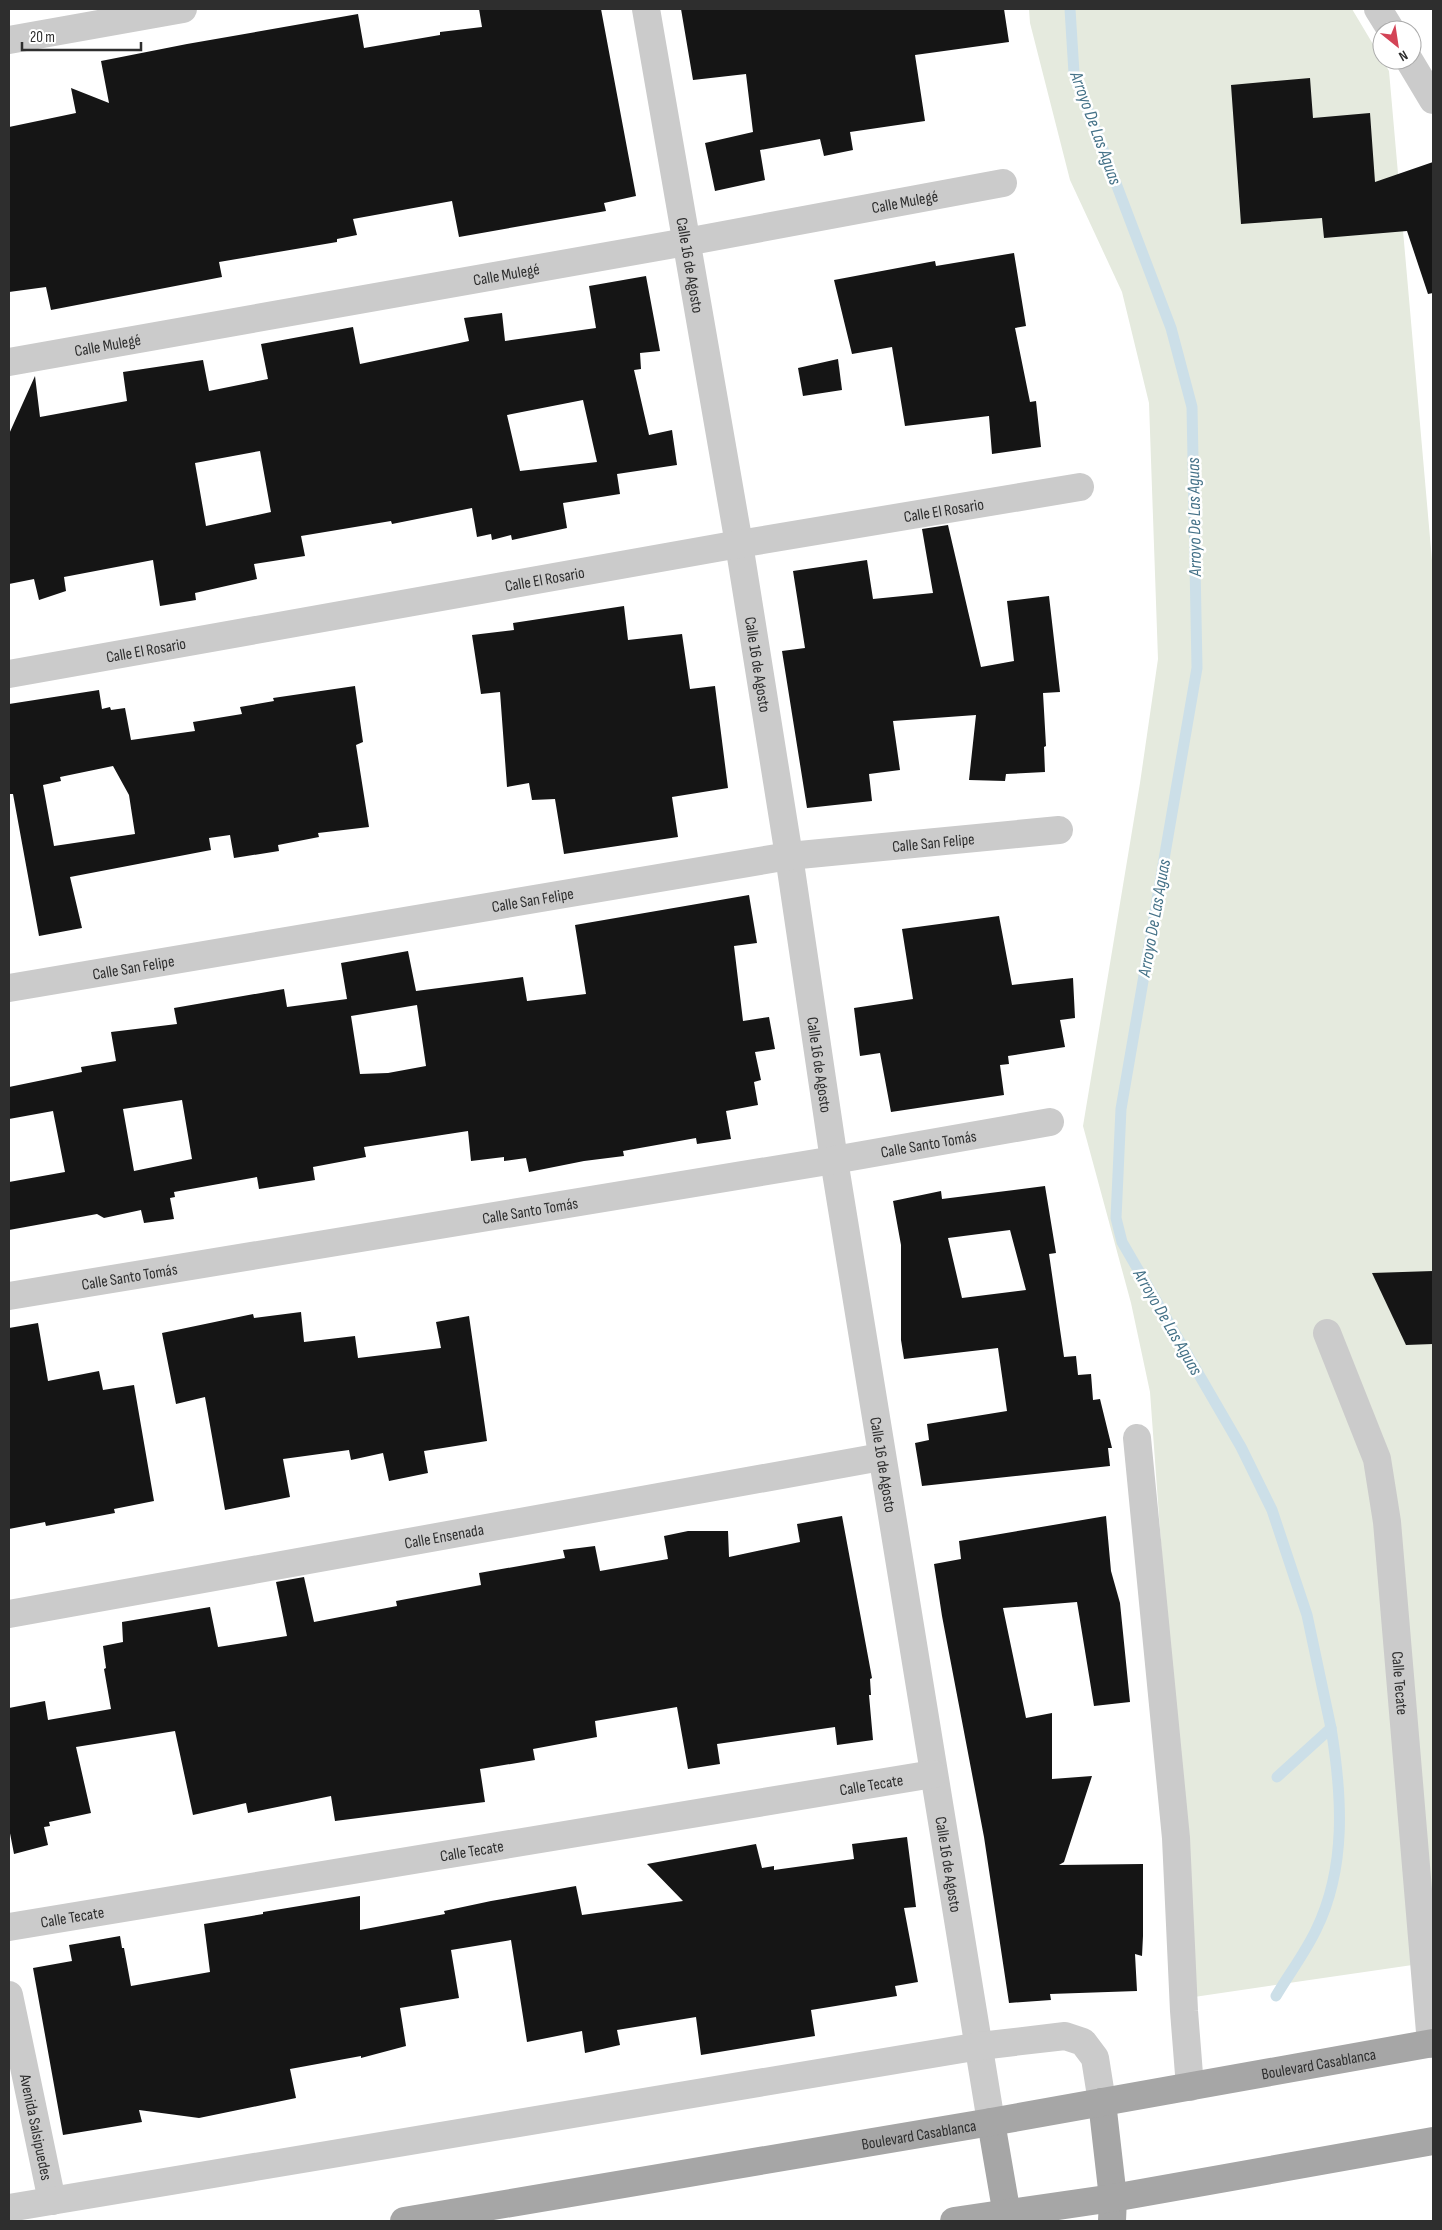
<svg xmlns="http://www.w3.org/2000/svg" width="1442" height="2230" font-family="'Sofia Sans Condensed',sans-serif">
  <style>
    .green { fill: #e5eade }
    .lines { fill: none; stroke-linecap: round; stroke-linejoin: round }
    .stream { stroke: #ccdfe8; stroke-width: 11 }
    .building { fill: #151515; fill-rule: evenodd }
    .minor { stroke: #cbcbcb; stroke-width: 28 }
    .major { stroke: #a6a6a6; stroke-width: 28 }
    .labels { text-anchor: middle; stroke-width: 5; stroke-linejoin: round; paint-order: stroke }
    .street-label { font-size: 16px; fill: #2e2e2e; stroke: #fff }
    .water-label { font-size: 18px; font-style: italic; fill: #457288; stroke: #fff }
  </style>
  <rect width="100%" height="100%" fill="#fff"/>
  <path class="green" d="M1029 9H1352L1389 71 1433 572V1962L1194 1997 1150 1392 1131 1303 1083 1126 1140 783 1158 659 1149 403 1122 292 1070 180 1030 23Z"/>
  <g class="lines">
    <g class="stream">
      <path d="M1070 9 1074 73 1171 328 1192 407 1197 668 1121 1109 1116 1218 1122 1242 1241 1447 1272 1510 1307 1615 1331 1728 1277 1777"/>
      <path d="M1276 1996C1289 1974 1305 1953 1316 1930 1347 1867 1342 1795 1331 1728"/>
    </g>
  </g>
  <g class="building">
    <path d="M479 9H601L636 196 604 203 606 211 459 237 452 201 353 219 357 235 337 239V242L219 262 222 277 51 310 46 287 9 292V127L76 113 71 88 109 103 101 61 187 44 358 14 364 48 440 35V32L482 27Z"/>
    <path d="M681 9H1004L1009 42 915 55 925 121 850 132 853 150 824 156 820 139 760 150 765 180 715 191 705 143 753 132 746 74 693 80Z"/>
    <path d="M1310 78 1313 118 1370 113 1375 182 1433 162V293L1428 294 1407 231 1324 238 1322 218 1241 224 1231 85Z"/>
    <path d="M1014 253 1026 326 1015 328 1030 402 1036 401 1041 447 992 454 989 416 905 426 892 347 852 354 834 280 935 261 936 266Z"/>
    <path d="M646 276 660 351 640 353 641 369 634 370 649 435 672 430 677 465 617 474 620 494 563 503 567 528 512 540 511 535 492 540 491 534 477 537 472 508 392 524 391 521 301 536 305 556 254 564 257 579 195 593 196 600 160 606 153 560 64 577 66 591 39 600 34 579 9 584V434L35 376 40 417 127 401 123 372 203 360 209 391 268 379 261 344 353 327 360 364 469 341 464 318 502 313 505 341 596 328 589 286ZM583 400 597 462 520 471 507 415ZM260 451 271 512 206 526 195 463Z"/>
    <path d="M838 359 842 390 803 396 798 368Z"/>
    <path d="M948 525 981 667 1014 661 1007 601 1049 596 1060 692 1043 693 1046 746 1044 747 1045 772 1006 774 1005 781 969 780 976 715 893 721 900 770 869 774 872 801 807 808 782 651 805 648 793 571 867 560 873 599 933 593 922 529Z"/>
    <path d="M624 606 628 640 682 634 690 689 715 686 728 788 672 797 678 837 564 854 555 799 532 800 529 783 507 787 500 692 481 694 472 635 514 630 513 623Z"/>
    <path d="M355 686 363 742 356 745 369 827 318 833 319 837 278 845 279 851 234 858 230 835 209 838 211 850 70 877 82 928 39 936 13 794H9V704L99 690 102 709 110 707 111 710 125 708 131 740 195 731 193 722 242 714 240 707 274 701 273 698ZM113 766 129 795 135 834 54 846 43 785 61 781 60 777Z"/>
    <path d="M749 895 757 943 734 946 743 1021 769 1017 775 1049 755 1052 761 1080 754 1082 758 1105 726 1111 731 1139 697 1144 696 1138 623 1151 624 1156 584 1161 529 1172 526 1158 504 1161V1157L471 1161 468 1131 364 1147 366 1157 313 1167 315 1180 259 1189 257 1177 174 1192 175 1197 170 1198 174 1219 144 1223 141 1210 104 1218 97 1214 9 1230V1182L65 1172 53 1111 9 1119V1087L82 1072 81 1067 116 1061 111 1032 177 1024 174 1008 284 989 287 1007 347 999 341 963 408 951 416 991 523 977 527 1001 586 994 575 925ZM417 1005 426 1066 388 1073 360 1074 351 1016ZM182 1100 192 1159 134 1171 123 1109Z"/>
    <path d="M999 916 1012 985 1073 978 1075 1018 1060 1020 1065 1047 1008 1056 1009 1064 1000 1065 1004 1095 891 1112 880 1053 860 1056 854 1008 913 999 902 929Z"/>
    <path d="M1045 1186 1056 1253 1049 1254 1064 1357 1076 1356 1078 1375 1091 1374 1093 1400 1100 1399 1112 1448H1108L1110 1466 922 1486 915 1443 929 1440 927 1424 1007 1411 998 1348 904 1359 901 1340V1245L893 1201 941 1191 942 1199ZM1010 1230 1026 1290 962 1298 948 1238Z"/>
    <path d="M1433 1271V1344L1406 1345 1372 1273Z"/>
    <path d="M301 1312 304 1342 355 1336 358 1358 441 1348 436 1322 469 1316 487 1441 424 1451 428 1473 389 1481 383 1453 351 1460 349 1450 283 1459 290 1497 225 1510 205 1397 176 1404 162 1333 253 1314 254 1318Z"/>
    <path d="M38 1323 48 1381 99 1371 103 1390 134 1385 154 1501 114 1509 115 1513 46 1526 45 1522 9 1529V1328Z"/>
    <path d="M842 1516 872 1678 870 1679 871 1695H869L873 1740 837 1745 835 1727 717 1744 720 1764 688 1769 677 1707 595 1721 597 1737 533 1749 535 1760 480 1769 485 1802 335 1821 331 1796 248 1813 246 1803 193 1815 175 1731 76 1747 91 1813 49 1822 50 1826 44 1827 48 1845 14 1854 9 1828V1708L45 1701 48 1720 111 1709 104 1669 106 1668 103 1646 123 1642 122 1622 210 1607 218 1647 287 1636 276 1582 304 1577 314 1622 397 1606 396 1601 481 1585 479 1573 565 1558 563 1550 595 1546 600 1571 668 1559 664 1536 688 1531H728L729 1557 800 1542 797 1524Z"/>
    <path d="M1106 1516 1111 1571 1120 1603 1130 1702 1094 1706 1077 1602 1003 1608 1026 1718 1052 1713V1779L1092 1776 1064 1862 1059 1865 1143 1864V1936L1142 1956 1135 1954 1137 1991 1050 1994 1051 2000 1009 2003 984 1837 942 1616 934 1564 961 1559 959 1541Z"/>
    <path d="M907 1837 916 1907 904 1908 918 1982 895 1986 897 1996 811 2010 815 2036 701 2055 696 2017 617 2030 620 2045 585 2053 582 2031 527 2042 511 1940 451 1950 459 1998 400 2008 406 2046 361 2058V2056L290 2069 296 2098 199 2118 139 2110 142 2122 63 2135 33 1968 72 1961 69 1945 120 1936 122 1948H124L131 1986 210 1972 204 1924 263 1914V1912L360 1896V1930L445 1914 444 1911 491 1901 576 1886 582 1915 683 1901 647 1864 756 1844 762 1868 774 1866V1870L854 1859 852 1844Z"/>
  </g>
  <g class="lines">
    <g class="minor">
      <path id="s1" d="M646 9 739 544 789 856 834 1160 991 2122"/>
      <path d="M1378 9 1391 30"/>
      <path d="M9 40 183 9"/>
      <path d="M1409 60 1433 100"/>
      <path id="s2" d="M9 362 686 242 1003 183"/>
      <path id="s3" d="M9 674 739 544 1080 487"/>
      <path id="s4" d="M9 988 789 856 1059 830"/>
      <path id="s5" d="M9 1296 834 1160 1050 1122"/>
      <path id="s6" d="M1327 1333 1377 1459 1387 1522 1431 2044"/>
      <path d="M1137 1438 1176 1838 1184 2011 1190 2087"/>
      <path id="s7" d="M9 1614 881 1457"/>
      <path id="s8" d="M9 1927 933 1774"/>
      <path id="s9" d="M9 1995 52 2201"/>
      <path d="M9 2208 980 2046 1065 2036 1083 2042 1095 2058 1102 2102"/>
    </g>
    <g class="major">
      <path d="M1102 2102 1113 2198 1112 2221"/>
      <path d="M991 2122 1008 2221"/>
      <path id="s10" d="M404 2221 991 2122 1433 2043"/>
      <path d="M954 2221 1113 2198 1433 2141"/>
    </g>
  </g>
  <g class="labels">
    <g class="street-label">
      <text dy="6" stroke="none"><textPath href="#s2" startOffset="910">Calle Mulegé</textPath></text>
      <text dy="6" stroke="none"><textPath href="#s1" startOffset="260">Calle 16 de Agosto</textPath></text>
      <text dy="6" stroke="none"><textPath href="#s2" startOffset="505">Calle Mulegé</textPath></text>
      <text dy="6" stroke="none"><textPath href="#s2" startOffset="100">Calle Mulegé</textPath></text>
      <text dy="6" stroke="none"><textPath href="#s3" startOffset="949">Calle El Rosario</textPath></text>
      <text dy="6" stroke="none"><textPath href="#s3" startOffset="544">Calle El Rosario</textPath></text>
      <text dy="6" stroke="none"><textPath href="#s3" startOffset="139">Calle El Rosario</textPath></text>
      <text dy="6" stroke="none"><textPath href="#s1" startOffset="665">Calle 16 de Agosto</textPath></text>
      <text dy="6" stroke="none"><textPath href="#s4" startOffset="936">Calle San Felipe</textPath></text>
      <text dy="6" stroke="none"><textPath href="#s4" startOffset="531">Calle San Felipe</textPath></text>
      <text dy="6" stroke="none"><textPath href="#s4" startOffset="126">Calle San Felipe</textPath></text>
      <text dy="6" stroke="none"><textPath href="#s1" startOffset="1070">Calle 16 de Agosto</textPath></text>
      <text dy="6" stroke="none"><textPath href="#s5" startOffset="932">Calle Santo Tomás</textPath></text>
      <text dy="6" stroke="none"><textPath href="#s5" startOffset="528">Calle Santo Tomás</textPath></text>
      <text dy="6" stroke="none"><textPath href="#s5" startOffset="122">Calle Santo Tomás</textPath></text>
      <text dy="6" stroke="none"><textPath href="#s1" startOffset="1475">Calle 16 de Agosto</textPath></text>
      <text dy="6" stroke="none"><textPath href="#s7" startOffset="442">Calle Ensenada</textPath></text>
      <text dy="6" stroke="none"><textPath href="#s6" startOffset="361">Calle Tecate</textPath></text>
      <text dy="6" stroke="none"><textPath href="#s8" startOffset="874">Calle Tecate</textPath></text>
      <text dy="6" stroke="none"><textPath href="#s8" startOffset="469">Calle Tecate</textPath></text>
      <text dy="6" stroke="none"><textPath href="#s1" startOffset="1880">Calle 16 de Agosto</textPath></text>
      <text dy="6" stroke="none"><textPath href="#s8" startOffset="64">Calle Tecate</textPath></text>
      <text dy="6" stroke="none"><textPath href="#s10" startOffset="928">Boulevard Casablanca</textPath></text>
      <text dy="6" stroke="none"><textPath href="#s9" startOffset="135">Avenida Salsipuedes</textPath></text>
      <text dy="6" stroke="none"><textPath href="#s10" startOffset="522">Boulevard Casablanca</textPath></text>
    </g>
    <g class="water-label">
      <text transform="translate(1096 128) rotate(70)" y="6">Arroyo De Las Aguas</text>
      <text transform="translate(1194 517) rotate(-91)" y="6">Arroyo De Las Aguas</text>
      <text transform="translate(1154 918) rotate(-80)" y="6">Arroyo De Las Aguas</text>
      <text transform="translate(1168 1322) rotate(60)" y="6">Arroyo De Las Aguas</text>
    </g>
  </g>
  <rect width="1442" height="2230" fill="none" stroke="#2e2e2e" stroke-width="20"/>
  <g transform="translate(1397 45) rotate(150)"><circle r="24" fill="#ffffff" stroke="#ababab"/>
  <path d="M0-4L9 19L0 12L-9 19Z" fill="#d34356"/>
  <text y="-8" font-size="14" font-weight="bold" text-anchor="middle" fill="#2e2e2e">N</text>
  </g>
  <path d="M22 42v8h119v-8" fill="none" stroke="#2e2e2e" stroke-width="2.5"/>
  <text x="30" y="42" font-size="15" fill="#2e2e2e" stroke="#ffffff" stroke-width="4" paint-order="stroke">20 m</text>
</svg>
